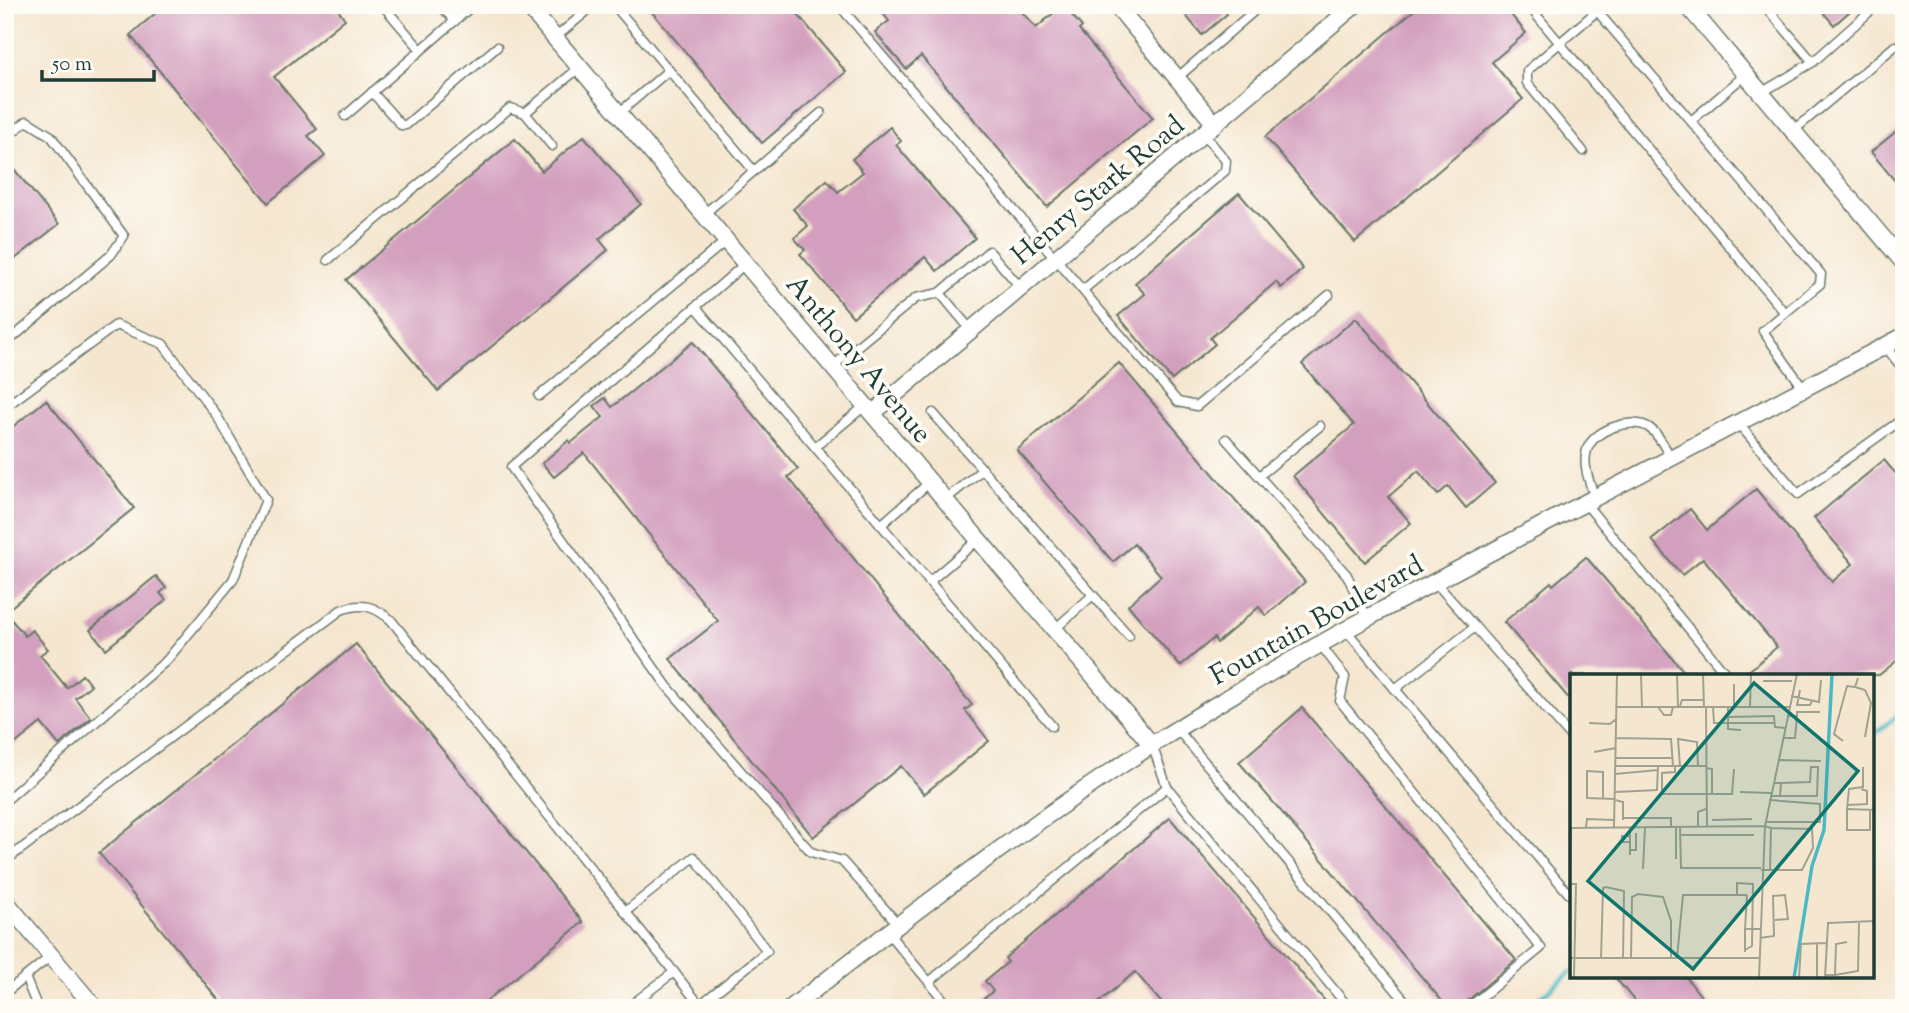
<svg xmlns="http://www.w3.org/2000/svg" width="1909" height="1013" font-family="'Sorts Mill Goudy',serif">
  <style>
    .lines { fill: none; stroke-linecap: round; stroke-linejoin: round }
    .stream { stroke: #4bb9c5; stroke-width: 4.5 }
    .building { fill: #d39fbe }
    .lane-casing { stroke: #6a786a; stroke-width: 11 }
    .street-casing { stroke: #6a786a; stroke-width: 19 }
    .lane { stroke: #fff; stroke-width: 8 }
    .street { stroke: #fff; stroke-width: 16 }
    .labels { text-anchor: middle; stroke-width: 7; stroke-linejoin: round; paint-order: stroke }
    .street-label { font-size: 28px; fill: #1f3d34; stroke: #fdfcf7 }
    .inset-river { fill: none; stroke: #4bb9c5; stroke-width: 3.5 }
    .inset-road { fill: none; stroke: #9fa291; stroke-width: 2 }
    .view { fill: #0f766e; fill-opacity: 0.15; stroke: #0f766e; stroke-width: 3.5 }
    .inset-edge { fill: none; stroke: #1f3d34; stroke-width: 3.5 }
  </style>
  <rect width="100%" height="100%" fill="#fdfcf7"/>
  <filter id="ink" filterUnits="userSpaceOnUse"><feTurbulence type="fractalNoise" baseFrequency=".0143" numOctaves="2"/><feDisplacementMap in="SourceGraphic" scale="14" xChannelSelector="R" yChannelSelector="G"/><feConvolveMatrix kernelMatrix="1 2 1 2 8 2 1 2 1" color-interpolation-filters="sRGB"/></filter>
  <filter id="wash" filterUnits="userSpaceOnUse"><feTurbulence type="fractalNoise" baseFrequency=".00686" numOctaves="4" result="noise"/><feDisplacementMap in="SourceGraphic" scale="28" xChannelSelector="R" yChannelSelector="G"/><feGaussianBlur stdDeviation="1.57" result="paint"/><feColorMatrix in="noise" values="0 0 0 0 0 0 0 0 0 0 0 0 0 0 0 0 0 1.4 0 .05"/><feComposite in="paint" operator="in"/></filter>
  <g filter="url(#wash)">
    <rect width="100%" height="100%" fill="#f5e6cf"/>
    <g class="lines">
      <g class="stream">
        <path d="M1872 735 1904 711"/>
        <path d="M1527 1008 1571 972"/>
      </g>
    </g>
    <g id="blocks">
      <g class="building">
        <path d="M165 5H334L345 19 274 77 317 129 308 136 325 156 268 203 130 35Z"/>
        <path d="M646 5H790L846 72 762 143Z"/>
        <path d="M876 5H1016L1036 28 1063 5 1082 27 1079 30 1153 118 1047 207 921 56 906 69 875 32 889 21Z"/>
        <path d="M1177 5H1220L1227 14 1202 35Z"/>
        <path d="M1420 5H1503L1526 33 1492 62 1523 99 1355 242 1265 137Z"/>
        <path d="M1817 5H1857L1834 25Z"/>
        <path d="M1904 125V192L1871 152Z"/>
        <path d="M890 127 901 141 896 145 975 238 937 271 925 257 853 317 800 254 805 250 794 238 808 226 793 209 827 180 838 192 863 172 852 159Z"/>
        <path d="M584 136 641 204 599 239 608 250 438 391 346 280 515 139 542 171Z"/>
        <path d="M5 158 59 224 5 267Z"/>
        <path d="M1239 193 1303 269 1281 288 1276 282 1210 338 1215 344 1172 380 1118 316 1145 294 1135 283Z"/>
        <path d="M1356 318 1495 483 1466 508 1448 486 1438 495 1418 471 1388 497 1411 523 1365 562 1293 476 1354 425 1302 364Z"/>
        <path d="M693 342 798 469 788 477 972 705 965 710 989 741 924 794 901 766 813 837 670 659 718 621 584 453 554 477 542 463 569 440 571 443 603 417 594 406 605 398 612 407Z"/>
        <path d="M1119 363 1305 582 1266 616 1259 607 1217 643 1214 638 1180 666 1128 605 1161 576 1134 544 1113 562 1017 450Z"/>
        <path d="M46 400 134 508 5 612 25 636 32 630 48 649 40 655 67 688 82 675 91 685 75 698 91 718 59 745 41 723 5 752V433Z"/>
        <path d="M1884 460 1904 483V655L1879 675H1744L1777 647 1703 558 1682 575 1652 540 1690 509 1707 530 1756 489 1832 582 1853 564 1814 518Z"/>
        <path d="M1586 557 1687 675H1571V701L1504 622 1551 582 1553 585Z"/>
        <path d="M156 576 166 588 160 593 166 600 106 649 90 630Z"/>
        <path d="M356 644 583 922 478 1008H225L99 853Z"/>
        <path d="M1302 708 1516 960 1459 1008H1448L1239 762Z"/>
        <path d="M1170 818 1331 1008H1166L1135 972 1092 1008H973L993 991 985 981 1008 962 1005 958Z"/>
        <path d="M1614 976H1685L1710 1008H1640Z"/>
      </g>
    </g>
  </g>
  <g filter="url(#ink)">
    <use href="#blocks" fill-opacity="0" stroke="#6a786a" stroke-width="2"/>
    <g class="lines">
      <defs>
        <g id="lane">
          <path d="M386 5V9L421 50"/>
          <path d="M440 5 455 21"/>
          <path d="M614 5 754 171 704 214"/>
          <path d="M850 5 844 11 1178 402 1197 406 1329 295"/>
          <path d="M1528 5 1785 313"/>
          <path d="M1764 5 1813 62"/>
          <path d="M1597 11 1821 274 1820 284 1763 331 1804 389"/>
          <path d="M555 38 594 5"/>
          <path d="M1177 78 1261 5"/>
          <path d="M372 92 401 125H406L497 47"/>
          <path d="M1761 93 1813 62 1877 5"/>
          <path d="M525 113 552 146"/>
          <path d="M619 113 669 70"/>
          <path d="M345 116 473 5"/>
          <path d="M1691 121 1745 75"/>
          <path d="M1793 131 1895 46"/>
          <path d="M5 138 27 121 51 136 124 236 111 255 5 344"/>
          <path d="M1583 151 1527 83V71L1604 5"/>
          <path d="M754 171 821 113"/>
          <path d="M328 260 510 108 525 113 580 67"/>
          <path d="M746 263 511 467 667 686 811 852 842 861 898 924"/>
          <path d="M1083 290 1225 171 1226 161 1203 133"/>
          <path d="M940 293 989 251 1021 288"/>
          <path d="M696 307 1052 726"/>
          <path d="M1885 346 1904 370"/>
          <path d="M833 366 916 298 940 293 971 330"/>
          <path d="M539 396 727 240"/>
          <path d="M5 407 116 325 163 344 217 416 266 500 233 580 167 660 5 801"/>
          <path d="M933 413 1129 636"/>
          <path d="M1738 423 1798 494 1904 418"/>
          <path d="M1226 439 1347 575 1367 618"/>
          <path d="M815 447 866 405"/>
          <path d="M1259 476 1320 426"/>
          <path d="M1595 498C1590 483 1582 466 1587 450 1593 430 1630 417 1648 427 1659 434 1665 448 1671 458"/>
          <path d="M946 499 983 469"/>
          <path d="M1585 503 1727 675"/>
          <path d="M881 525 931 481"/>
          <path d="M929 582 979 539"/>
          <path d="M1475 627 1571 737"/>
          <path d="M1055 629 1093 595"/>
          <path d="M1346 630 1395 689 1475 627 1435 582"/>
          <path d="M1320 644 1345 677 1340 701 1541 948 1468 1008"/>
          <path d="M1395 689 1569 894 1571 893"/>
          <path d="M1177 729 1411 1008"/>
          <path d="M1167 787 1349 1008"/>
          <path d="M5 861 341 610C362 602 374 606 391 620L674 972"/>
          <path d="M625 912 694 857 767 951 696 1008"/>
          <path d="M888 933 929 982 1167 787 1152 745"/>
          <path d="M25 977 36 1004 31 1008"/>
          <path d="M929 982 950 1008"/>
          <path d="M5 993 51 956"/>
          <path d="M627 1008 674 972 702 1008"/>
        </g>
        <g id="street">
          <path d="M527 5 1152 745"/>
          <path d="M1116 5 1215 124"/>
          <path d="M1687 5 1904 263"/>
          <path d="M873 413 1355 5"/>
          <path d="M5 901 95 1008"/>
          <path d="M791 1008C932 897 1075 789 1229 697 1335 633 1446 576 1556 518 1672 458 1788 397 1904 336"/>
        </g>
      </defs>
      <use href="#lane" class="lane-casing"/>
      <use href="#street" class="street-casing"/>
      <use href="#lane" class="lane"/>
      <use href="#street" class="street"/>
    </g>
  </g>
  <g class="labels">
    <g class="street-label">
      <text transform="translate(1097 189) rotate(-40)" y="10">Henry Stark Road</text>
      <text transform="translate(860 358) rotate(50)" y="10">Anthony Avenue</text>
      <text transform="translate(1316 619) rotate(-29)" y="10">Fountain Boulevard</text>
    </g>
  </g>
  <g transform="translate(1570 674)">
    <rect width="304" height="304" fill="#f5e6cf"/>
    <path class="inset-river" d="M224 304 242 192 254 156 262 0"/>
    <path class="inset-road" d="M71 0 72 33M107 0 108 33M133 0 134 33M288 4 285 13 295 16 301 29 295 63M193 7H222M164 10V33M230 16 227 31H240L242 27M221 22 249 28 251 6M110 32 112 26H134M47 33H219M88 33 94 41H101L103 33M136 33 137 152M143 33 144 49H205M158 33V55L171 56M180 33 181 0M227 42V38H250M158 43 204 42 205 53 215 54M19 49 40 50 46 45M46 64 101 65 103 92M213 64H225L227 42H217M273 67 264 60 277 12 285 13M24 78 46 74M46 84H103M208 86 251 87M45 92H136M105 92V98L92 99V120H162L164 95M110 92 108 65 127 68 128 92M136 94 142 95V120M45 100 88 96M45 118 87 116 88 92M170 118 201 119M200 122H210L211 109H203M210 122H247L248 93H241L240 108 211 109M33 124V98L17 97V124L45 125M45 126 53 128V146M277 131 297 130V117L291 115M277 135 279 115 293 113V93M300 136V156H277V135L305 136M53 144H101V152M142 146 182 145M196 148H250V130L199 126M110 152 111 194H191M128 152V138L136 135M16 153 17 145 44 146M44 153 47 0M60 153V181M0 154 195 152 201 154 200 196H191M110 161H184M60 162H52V168H60M60 176H66V159M106 185V152M0 193 1 154M73 195 75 153M200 196H232L243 174 242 155 201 154M0 210H6L4 304M167 221V209L183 210 182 272 175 276M175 255 177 221M190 264 204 262 203 222 215 221 218 245 205 246M247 269V304M175 278V255H190M0 284H190M107 284 113 221H177M31 285 33 214 36 213 54 217 53 285M61 285 62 223 68 220 93 223 101 247V284M255 301H265L266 270 277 268M265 301 288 297 289 247M189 304 195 152 227 0M229 304 231 270 256 269M255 304 258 249 305 247"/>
    <path class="view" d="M184 9 288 97 123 295 18 207Z"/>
    <rect width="304" height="304" class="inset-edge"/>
  </g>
  <rect width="1909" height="1013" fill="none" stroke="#fdfcf7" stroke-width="28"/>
  <path d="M42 70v10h112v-10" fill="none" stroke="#1f3d34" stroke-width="3.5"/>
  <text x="52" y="70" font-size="21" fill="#1f3d34" stroke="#fdfcf7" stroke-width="5" paint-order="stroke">50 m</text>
</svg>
